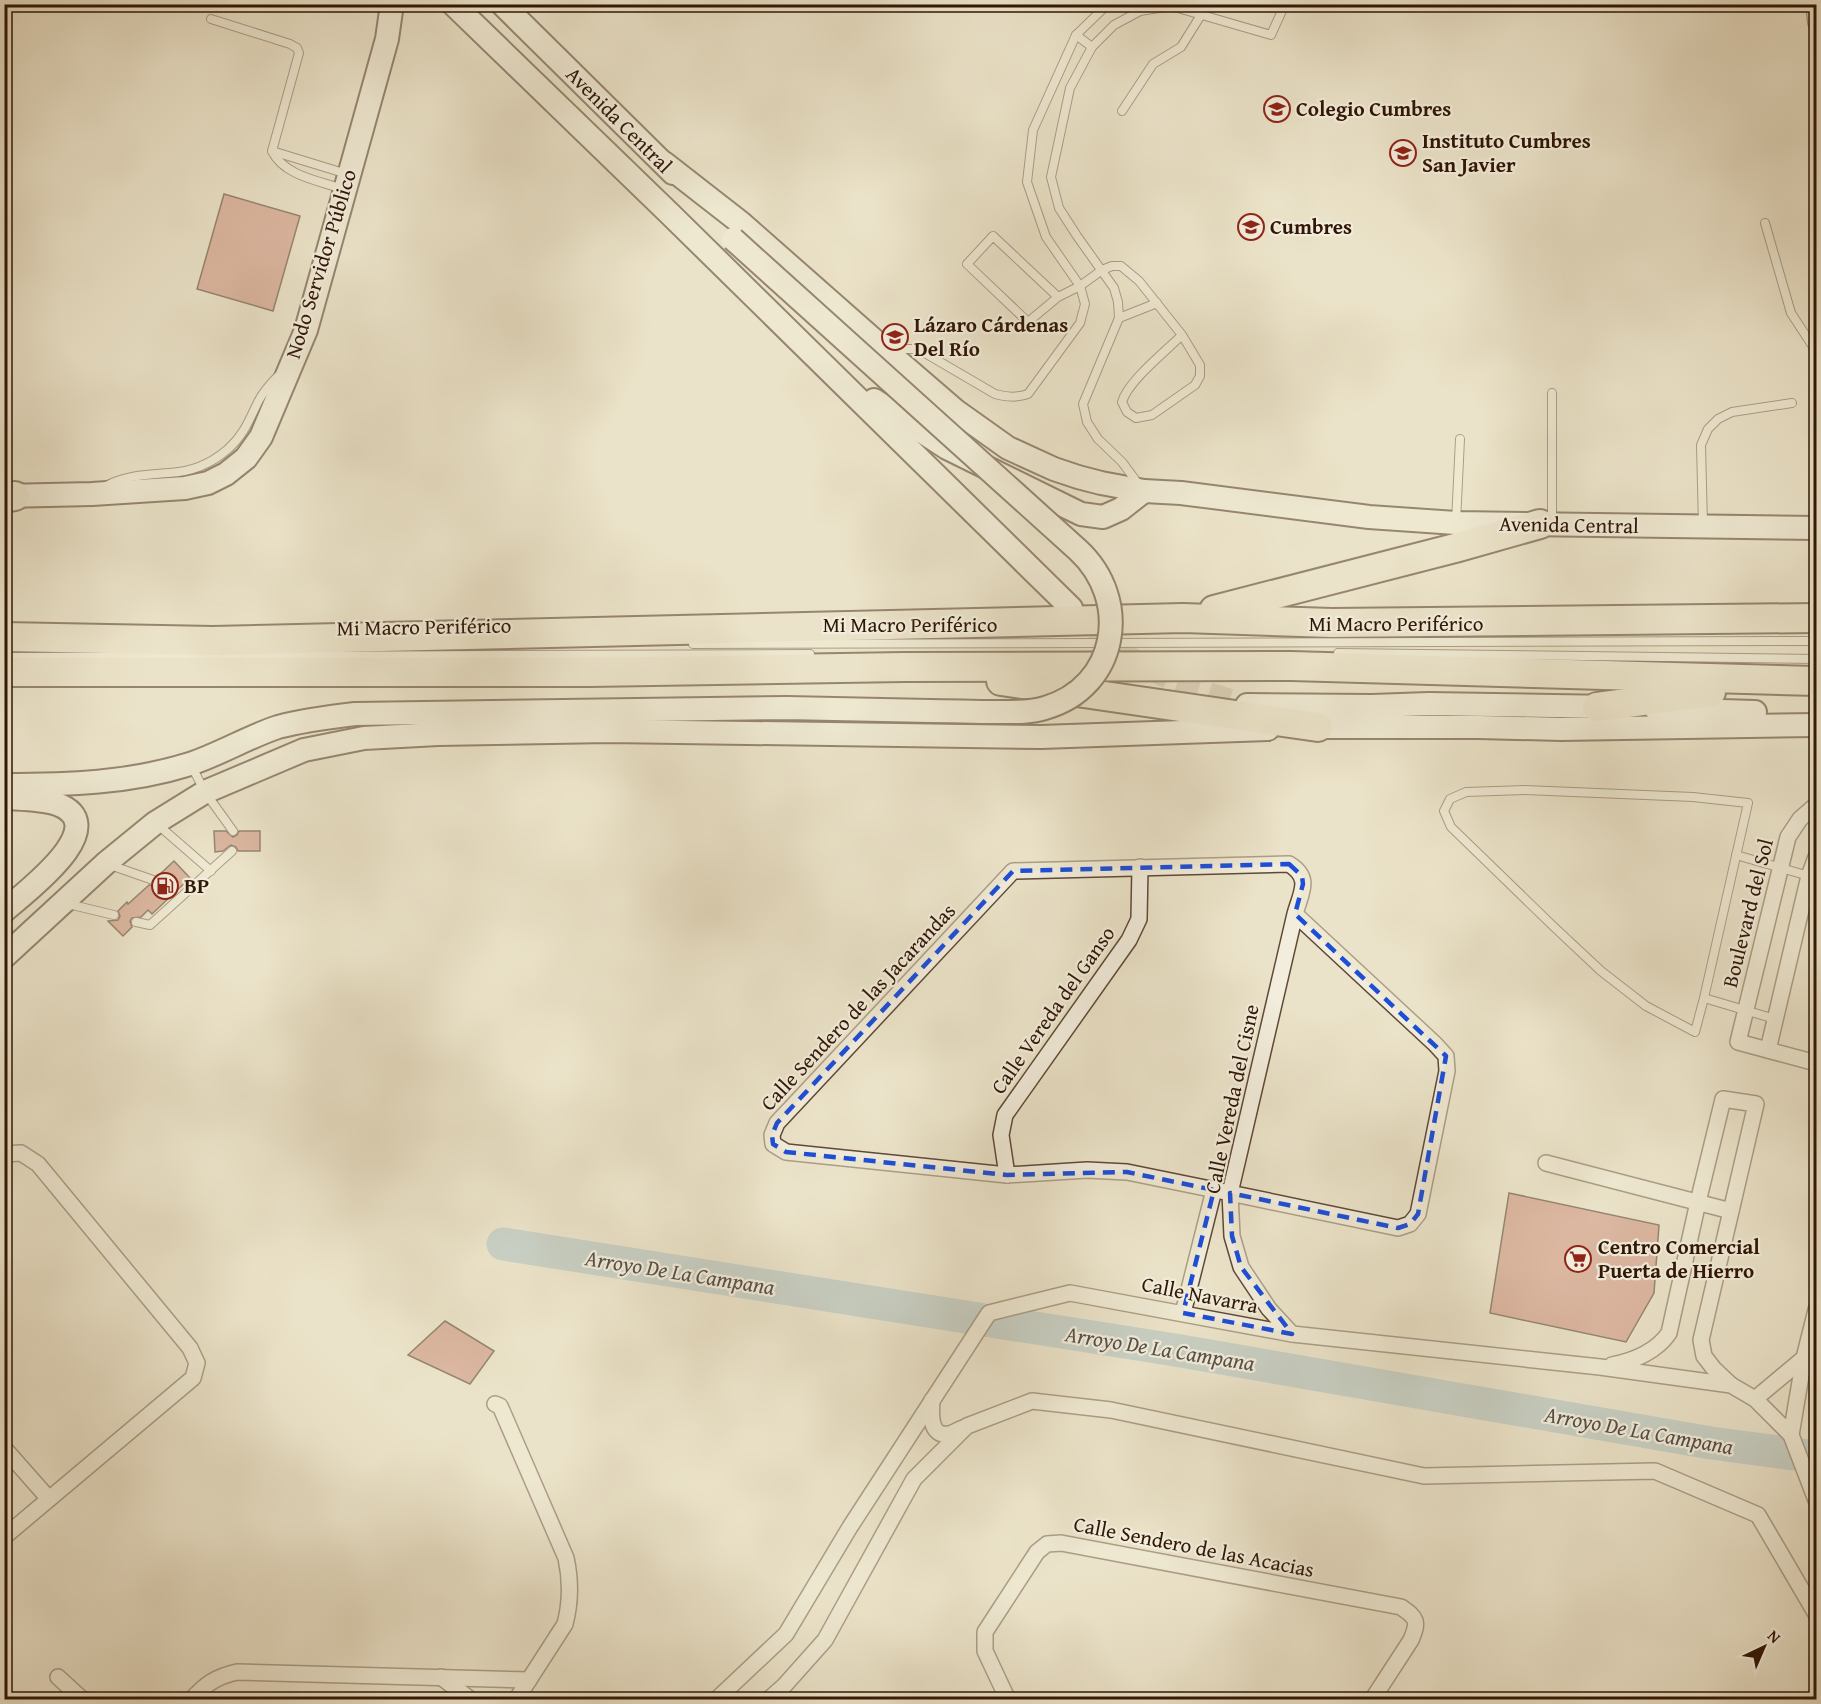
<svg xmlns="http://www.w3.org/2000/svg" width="1821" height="1704" font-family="'Gentium Book Plus',serif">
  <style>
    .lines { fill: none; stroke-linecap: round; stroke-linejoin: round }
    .river { stroke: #9fbbc2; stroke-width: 33 }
    .building { fill: #c98271; stroke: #301605; stroke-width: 1.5 }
    .secondary-tunnel { stroke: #c6baa2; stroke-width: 22; stroke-dasharray: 22 11; stroke-linecap: butt }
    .lane-casing { stroke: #5f4936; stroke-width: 10 }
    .street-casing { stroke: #5f4936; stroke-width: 18 }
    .secondary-casing { stroke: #301605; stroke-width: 26 }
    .highway-casing { stroke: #301605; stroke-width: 32 }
    .lane { stroke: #f2eddc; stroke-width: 8 }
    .street { stroke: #f2eddc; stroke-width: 15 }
    .secondary { stroke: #f2eddc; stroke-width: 22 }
    .highway { stroke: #ebe3c9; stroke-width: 28 }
    .secondary-bridge-casing { stroke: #301605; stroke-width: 26; stroke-linecap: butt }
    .secondary-bridge { stroke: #f2eddc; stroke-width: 22 }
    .marked { fill: none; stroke: #1d4ed8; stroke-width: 4.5; stroke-dasharray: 12 8; stroke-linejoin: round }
    .labels { text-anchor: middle; stroke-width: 4.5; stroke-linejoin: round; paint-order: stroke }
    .poi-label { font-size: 21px; font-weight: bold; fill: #301605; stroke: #f2eddc; text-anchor: start }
    .street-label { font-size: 21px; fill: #301605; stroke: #f2eddc }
    .water-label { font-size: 22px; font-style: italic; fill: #575047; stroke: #f2eddc }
  </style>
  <rect width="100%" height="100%" fill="#ebe3c9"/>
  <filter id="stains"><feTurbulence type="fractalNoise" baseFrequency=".00333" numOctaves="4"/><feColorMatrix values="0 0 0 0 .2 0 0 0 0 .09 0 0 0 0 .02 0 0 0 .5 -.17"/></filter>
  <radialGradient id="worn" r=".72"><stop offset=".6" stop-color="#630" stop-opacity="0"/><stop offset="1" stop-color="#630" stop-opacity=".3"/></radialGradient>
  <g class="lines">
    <path class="river" d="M503 1244 1175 1350 1711 1443 1816 1457"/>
  </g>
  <g class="building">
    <path d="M224 194 300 216 273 311 197 289Z"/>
    <path d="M214 831H226L233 837 237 835 239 831H260V851H238L236 847 231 845 223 851 215 852Z"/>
    <path d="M174 861 190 878 152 914 148 910 141 917 132 918 130 921 132 927 123 936 108 921 118 920 120 916 118 911 127 902 128 904 149 885 154 886 157 884 159 879 158 876Z"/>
    <path d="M1509 1193 1659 1225 1654 1293 1626 1342 1490 1313Z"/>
    <path d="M445 1321 494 1351 470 1384 408 1355Z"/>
  </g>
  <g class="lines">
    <path class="secondary-tunnel" d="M1094 630C1110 642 1125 655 1143 665 1175 684 1211 694 1247 705"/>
    <defs>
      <g id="lane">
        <path d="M211 19 290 44 297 48 299 53 272 151C284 176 320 181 343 189"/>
        <path d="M1076 35 1092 47"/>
        <path d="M1122 111 1153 64 1181 47 1201 15"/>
        <path d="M272 151 347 174"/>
        <path d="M1765 223 1791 313 1814 348 1816 356"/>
        <path d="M1058 297 1028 322 967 264 993 236 1058 297 1080 286 1102 270 1112 266H1121L1139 281 1182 335 1200 365V376L1195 385 1152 415 1136 418 1127 412 1122 402C1128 381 1165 352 1182 335"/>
        <path d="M1119 318 1157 303"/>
        <path d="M891 349H918L995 394C1007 397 1016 398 1028 394L1080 323 1085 304 1080 286 1046 237 1027 182 1033 130 1076 35 1108 4"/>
        <path d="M1552 393V523"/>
        <path d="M1139 485 1122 462 1098 439 1087 422 1083 404 1119 318 1118 302 1114 288 1077 236 1059 208 1051 177 1070 88 1092 47 1114 25 1140 11 1171 6 1271 35 1285 4"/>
        <path d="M106 486C126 475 147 475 169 473 191 472 212 463 228 449 244 435 249 420 258 402 263 392 270 384 278 376"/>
        <path d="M1456 522 1460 439"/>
        <path d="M1703 525 1701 445 1708 429 1718 419 1732 412 1792 403"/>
        <path d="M693 644 1816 641"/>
        <path d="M1338 653 1816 659"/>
        <path d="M4 657 810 654"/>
        <path d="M191 765 205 792 233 831"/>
        <path d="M157 824 211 871"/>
        <path d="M1736 855 1809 876"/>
        <path d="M110 865 153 880"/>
        <path d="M68 904 114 915"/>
        <path d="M136 922 150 925 232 851"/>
        <path d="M1704 998 1748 803 1693 797 1525 790 1466 792 1450 799 1444 811 1451 827 1553 926 1601 971 1646 1006 1695 1032 1704 998 1775 1019"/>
      </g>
      <g id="street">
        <path d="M1814 4 1816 23"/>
        <path d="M1816 805 1800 819 1788 837 1738 1042 1816 1063"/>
        <path d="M1768 1050 1809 876 1816 857"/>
        <path d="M4 1154 21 1153 38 1164 190 1348 197 1363 193 1378 4 1537"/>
        <path d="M1546 1163 1731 1211"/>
        <path d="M1007 1175 1001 1135 1005 1115 1129 940 1139 919 1140 867"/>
        <path d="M1183 1313 1214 1190"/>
        <path d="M1292 1334 1269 1309 1241 1267 1232 1236 1230 1193 1295 914C1301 892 1312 878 1289 864L1013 871 777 1123 772 1135 773 1144 786 1152 1007 1175 1087 1170 1127 1172 1230 1193 1398 1228 1410 1224 1418 1214 1447 1071 1446 1056 1435 1044 1295 914"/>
        <path d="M1612 1365C1634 1361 1657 1351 1669 1333L1698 1202 1723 1099 1756 1104 1701 1340 1704 1356 1714 1369 1731 1385"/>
        <path d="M1755 1399 1804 1358"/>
        <path d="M932 1400C931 1413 929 1437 949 1434 954 1433 959 1429 963 1428"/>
        <path d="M495 1404 500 1406 566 1558C571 1581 571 1601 565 1624L516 1700"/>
        <path d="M1791 1435 1804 1358 1816 1310"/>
        <path d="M4 1448 49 1499"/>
        <path d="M58 1677 83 1700"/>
        <path d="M441 1677 471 1700"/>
        <path d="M191 1700C206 1684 215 1677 237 1672L529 1680"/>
        <path d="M716 1700 786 1634 850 1527 989 1313 1070 1293 1292 1334 1600 1367 1731 1385 1755 1399 1791 1435 1816 1500"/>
        <path d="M768 1700 784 1686 825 1640 914 1479 967 1426 1032 1401 1111 1410 1424 1476 1655 1471 1758 1515 1816 1614"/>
        <path d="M1008 1700 985 1651V1632L1037 1552 1047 1544 1061 1543 1401 1607C1417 1618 1419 1621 1411 1640L1372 1700"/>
      </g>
      <g id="secondary">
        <path d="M453 4 671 215 1071 608"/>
        <path d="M502 4 673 173"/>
        <path d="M664 163 741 223 884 349 956 411 1008 448 1054 469 1078 477 1101 483 1144 491 1181 493 1369 517 1456 523 1816 528"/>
        <path d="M874 400 947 448 1081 514 1103 517 1121 509 1144 491"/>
        <path d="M4 496 92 494 185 488 208 483 226 474 246 458 261 437 306 330 387 39 392 4"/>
        <path d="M1247 705 1372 706 1429 704 1614 707"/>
        <path d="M1656 709 1755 712"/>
        <path d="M1301 727H1479L1561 729 1816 725"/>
        <path d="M4 785C67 785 130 783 190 764 220 754 248 737 278 727 304 720 329 717 355 714L787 708 930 711"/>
        <path d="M4 911C24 893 116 826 57 804 42 799 22 799 6 798"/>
        <path d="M4 957 106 863 155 823 205 792 304 750 364 738 438 734 610 731 1041 737 1268 729"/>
      </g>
      <g id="highway">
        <path d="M4 498 15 496"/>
        <path d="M1214 610 1455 548 1540 524"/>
        <path d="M4 637 213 641 1183 618 1332 623 1816 618"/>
        <path d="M4 672H590L904 667 1291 666 1816 681"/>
        <path d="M1001 681 1318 727"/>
        <path d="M1597 707 1711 692"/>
      </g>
    </defs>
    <use href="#lane" class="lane-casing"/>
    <use href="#street" class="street-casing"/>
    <use href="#secondary" class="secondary-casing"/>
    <use href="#highway" class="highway-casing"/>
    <use href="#lane" class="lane"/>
    <use href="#street" class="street"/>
    <use href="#secondary" class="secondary"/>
    <use href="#highway" class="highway"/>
    <defs>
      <path id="secondary-bridge" d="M733 239 1078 550C1132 600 1118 687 1045 708 1029 713 1012 712 995 712 973 712 952 711 930 711"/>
    </defs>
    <use href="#secondary-bridge" class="secondary-bridge-casing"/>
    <use href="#secondary-bridge" class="secondary-bridge"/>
  </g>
  <path d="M0 0H1821V1704H0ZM1289 864 1302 876 1303 884 1295 914 1446 1056 1418 1214 1410 1224 1398 1228 1230 1193 1232 1236 1241 1267 1292 1334 1183 1313 1214 1190 1127 1172 1007 1175 786 1152 773 1144 772 1135 777 1123 1013 871Z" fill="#ebe3c9" fill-opacity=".55" fill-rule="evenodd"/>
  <path class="marked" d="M1289 864 1302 876 1303 884 1295 914 1446 1056 1418 1214 1410 1224 1398 1228 1230 1193 1232 1236 1241 1267 1292 1334 1183 1313 1214 1190 1127 1172 1007 1175 786 1152 773 1144 772 1135 777 1123 1013 871Z"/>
  <defs>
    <symbol id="school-ring" viewBox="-11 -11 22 22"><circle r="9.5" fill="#f2eddc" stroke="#8f2418" stroke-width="1.5"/><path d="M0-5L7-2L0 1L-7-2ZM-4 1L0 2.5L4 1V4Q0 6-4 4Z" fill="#8f2418"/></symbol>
    <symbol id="university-ring" viewBox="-11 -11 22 22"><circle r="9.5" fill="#f2eddc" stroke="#8f2418" stroke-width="1.5"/><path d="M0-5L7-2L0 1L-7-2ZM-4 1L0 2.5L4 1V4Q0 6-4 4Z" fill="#8f2418"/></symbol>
    <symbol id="fuel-ring" viewBox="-11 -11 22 22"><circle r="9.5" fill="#f2eddc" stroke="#8f2418" stroke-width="1.5"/><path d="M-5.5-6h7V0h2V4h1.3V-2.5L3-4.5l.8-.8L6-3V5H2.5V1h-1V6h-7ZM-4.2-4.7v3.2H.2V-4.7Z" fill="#8f2418"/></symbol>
    <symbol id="supermarket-ring" viewBox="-11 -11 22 22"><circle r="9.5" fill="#f2eddc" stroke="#8f2418" stroke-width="1.5"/><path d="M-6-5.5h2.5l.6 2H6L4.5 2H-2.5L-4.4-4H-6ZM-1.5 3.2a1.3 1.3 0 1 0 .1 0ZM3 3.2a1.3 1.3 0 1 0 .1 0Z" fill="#8f2418"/></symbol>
  </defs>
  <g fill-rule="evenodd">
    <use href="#school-ring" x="1262" y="94" width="30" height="30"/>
    <use href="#school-ring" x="1388" y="138" width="30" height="30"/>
    <use href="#university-ring" x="1236" y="212" width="30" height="30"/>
    <use href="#school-ring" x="880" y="322" width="30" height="30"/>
    <use href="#fuel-ring" x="150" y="871" width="30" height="30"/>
    <use href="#supermarket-ring" x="1563" y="1244" width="30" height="30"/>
  </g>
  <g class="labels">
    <g class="poi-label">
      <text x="1296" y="116">Colegio Cumbres</text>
      <text x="1422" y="148">Instituto Cumbres<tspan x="1422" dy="24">San Javier</tspan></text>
      <text x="1270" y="234">Cumbres</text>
      <text x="914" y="332">Lázaro Cárdenas<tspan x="914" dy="24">Del Río</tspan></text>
      <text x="184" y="893">BP</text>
      <text x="1598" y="1254">Centro Comercial<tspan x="1598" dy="24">Puerta de Hierro</tspan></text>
    </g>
    <g class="street-label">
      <text transform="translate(619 120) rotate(45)" y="7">Avenida Central</text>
      <text transform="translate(321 264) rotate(-73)" y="7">Nodo Servidor Público</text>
      <text transform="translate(1569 525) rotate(1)" y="7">Avenida Central</text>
      <text x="1396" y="631">Mi Macro Periférico</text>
      <text x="910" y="632">Mi Macro Periférico</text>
      <text transform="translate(424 627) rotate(-1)" y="7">Mi Macro Periférico</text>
      <text transform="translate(1748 913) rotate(-76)" y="7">Boulevard del Sol</text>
      <text transform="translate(858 1007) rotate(-47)" y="7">Calle Sendero de las Jacarandas</text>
      <text transform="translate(1053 1010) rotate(-55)" y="7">Calle Vereda del Ganso</text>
      <text transform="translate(1232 1099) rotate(-78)" y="7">Calle Vereda del Cisne</text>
      <text transform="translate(1200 1295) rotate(11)" y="7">Calle Navarra</text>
      <text transform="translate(1194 1547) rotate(11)" y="7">Calle Sendero de las Acacias</text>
    </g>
    <g class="water-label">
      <text transform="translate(680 1272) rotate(9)" y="8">Arroyo De La Campana</text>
      <text transform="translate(1160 1348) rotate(9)" y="8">Arroyo De La Campana</text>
      <text transform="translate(1639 1430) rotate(10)" y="8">Arroyo De La Campana</text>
    </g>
  </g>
  <rect width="1821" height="1704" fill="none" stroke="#ebe3c9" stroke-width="24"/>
  <rect x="6" y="6" width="1809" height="1692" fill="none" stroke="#301605" stroke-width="3"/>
  <rect x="12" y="12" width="1797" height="1680" fill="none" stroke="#301605" stroke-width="1.5"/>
  <g transform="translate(1764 1647) rotate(44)" stroke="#f2eddc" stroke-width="4.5" paint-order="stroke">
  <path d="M0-4.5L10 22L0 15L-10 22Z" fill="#301605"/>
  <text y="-9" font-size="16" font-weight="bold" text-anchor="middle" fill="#301605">N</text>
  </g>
  <rect width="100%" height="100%" filter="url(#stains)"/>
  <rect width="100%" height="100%" fill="url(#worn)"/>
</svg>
